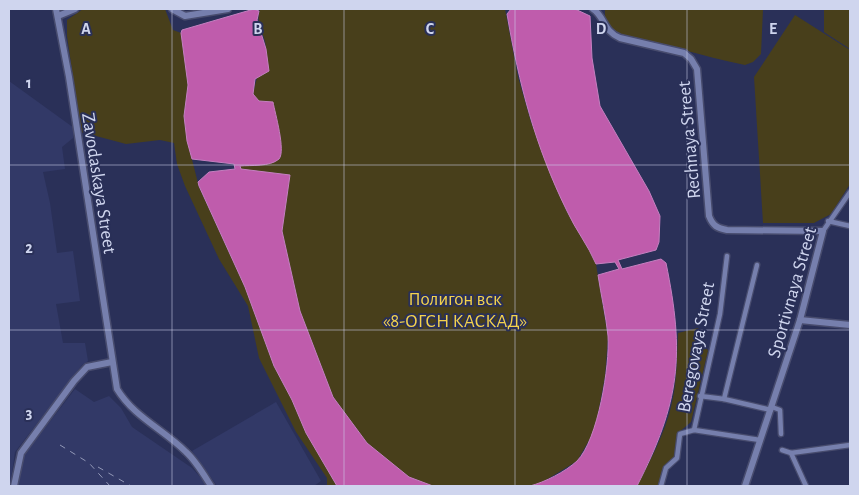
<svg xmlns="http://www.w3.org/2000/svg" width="859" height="495" font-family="'Alegreya Sans',sans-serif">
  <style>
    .built { fill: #323967 }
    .green { fill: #483f1b }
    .water { fill: #bf5cac; stroke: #c480c0 }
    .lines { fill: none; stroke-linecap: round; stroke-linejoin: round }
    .minor-casing { stroke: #484c6e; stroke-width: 7 }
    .secondary-casing { stroke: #484c6e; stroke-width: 9 }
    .minor { stroke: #767fad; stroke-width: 4.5 }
    .secondary { stroke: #767fad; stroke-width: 6 }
    .rail { stroke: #9298b7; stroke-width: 1; stroke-dasharray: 6 6; stroke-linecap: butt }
    .grid { fill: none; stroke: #cfd5ee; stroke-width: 1; stroke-opacity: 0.55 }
    .labels { text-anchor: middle; stroke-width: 4; stroke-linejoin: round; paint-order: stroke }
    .street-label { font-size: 19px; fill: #cfd5ee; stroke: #2a3058 }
    .park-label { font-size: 19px; fill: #f3d24d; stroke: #2a3058 }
    .grid-label { font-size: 16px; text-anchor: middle; font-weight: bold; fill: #cfd5ee; stroke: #2a3058; stroke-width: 4; stroke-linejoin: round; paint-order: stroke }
  </style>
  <rect width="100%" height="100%" fill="#2a3058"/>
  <g class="built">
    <path d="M9 81 74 128 73 138 62 147 65 169 43 172 50 203 57 253 73 251 80 301 56 304 63 343H85L88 361 82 365 15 452 10 486Z"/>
    <path d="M75 389 94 402 109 396 121 408 132 427 192 468 208 486H17L22 458Z"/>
    <path d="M276 402 321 481 314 486H217L192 451Z"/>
  </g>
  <g class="green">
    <path d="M83 9H165L173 30 181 33 188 85 184 116 187 140 199 187 245 287 274 366 292 400 306 433 337 486H327V478L296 432 259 358 248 306 219 259 185 186 177 164 174 143 160 140 126 144 81 132 67 36V20Z"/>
    <path d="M260 9H505L518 77 531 122 567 212 585 240 596 264 608 337 605 376 595 430 577 461 541 483 530 486H433L409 477 367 443 333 397 300 311 282 231 289 176 241 169 240 166 269 163 259 101 253 95C254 84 266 54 266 48 265 32 255 27 260 9Z"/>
    <path d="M605 9H763L761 54 753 62 745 65C702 56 661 43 617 34 608 28 604 20 605 9Z"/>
    <path d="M824 9H850V49L824 32Z"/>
    <path d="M795 15 850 50V184L831 214 814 223H763L754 77Z"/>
    <path d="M698 328 708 351 691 422 678 433 675 456 663 468 658 486H637C650 461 664 435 671 407 677 383 677 357 678 333Z"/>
  </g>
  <g class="water">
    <path d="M254 9 259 11 257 20 266 49 269 71 255 79 253 94 259 101 273 102C275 113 286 151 279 159 270 167 251 165 240 166L241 169 290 175 282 231 300 311 333 397 367 443 409 477 433 486H337L306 433 292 400 274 366 245 287 199 186 198 182 209 172 235 169 234 164 192 159 187 141 184 116 188 85 181 33 182 30Z"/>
    <path d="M511 9H575L590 16 592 58 600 106 649 191 660 216 659 242 656 250 618 260 622 269 661 259 666 263C685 355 680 402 637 486H530C545 482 565 472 577 461 598 440 610 365 608 336 606 316 601 295 598 275L619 269 615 262 596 264C588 245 575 229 567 211 535 146 519 84 507 14Z"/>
  </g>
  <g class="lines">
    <defs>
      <g id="minor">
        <path d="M828 221 850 226"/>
        <path d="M823 231 850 192"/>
        <path d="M700 396 724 399 771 410"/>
        <path d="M724 399 757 265"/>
        <path d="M772 407 780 410 781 434"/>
        <path d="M694 430 760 440"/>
        <path d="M782 450 791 453 806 486"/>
        <path d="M791 453 850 445"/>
        <path d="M661 486 666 468 677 458 680 434 694 430 720 314 727 256"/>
      </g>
      <g id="secondary">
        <path d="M56 9 69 77 117 389C134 417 163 429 186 452 196 461 204 475 211 486"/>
        <path d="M172 9 185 16 228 9"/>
        <path d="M593 9C605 17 603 31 620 38L684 53 691 59 697 69 709 216C713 226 717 228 727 230L823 231 800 320 745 486"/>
        <path d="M58 16 75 9"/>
        <path d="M800 320 850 325"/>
        <path d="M14 486 21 453 74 381 87 367 112 362"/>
      </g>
    </defs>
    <use href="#minor" class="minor-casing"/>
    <use href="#secondary" class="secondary-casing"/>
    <use href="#minor" class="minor"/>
    <use href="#secondary" class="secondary"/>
    <g class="rail">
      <path d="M60 445 89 463 110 486"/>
      <path d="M98 467 131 486"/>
    </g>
  </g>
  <path class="grid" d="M172 9V486M344 9V486M515 9V486M687 9V486M9 165H850M9 330H850"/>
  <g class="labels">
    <g class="street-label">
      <text transform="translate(688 140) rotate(-95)" y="7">Rechnaya Street</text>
      <text transform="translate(100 183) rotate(81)" y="7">Zavodaskaya Street</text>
      <text transform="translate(791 292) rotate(-74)" y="7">Sportivnaya Street</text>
      <text transform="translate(695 347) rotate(-79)" y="7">Beregovaya Street</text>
    </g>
    <g class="park-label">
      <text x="455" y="305">Полигон вск<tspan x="455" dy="22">«8-ОГСН КАСКАД»</tspan></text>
    </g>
  </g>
  <g class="grid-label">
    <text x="86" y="34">A</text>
    <text x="258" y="34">B</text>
    <text x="430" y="34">C</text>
    <text x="601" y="34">D</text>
    <text x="773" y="34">E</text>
    <text x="29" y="88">1</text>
    <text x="29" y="253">2</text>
    <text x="29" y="418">3</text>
  </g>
  <rect width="859" height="495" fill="none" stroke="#cfd5ee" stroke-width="20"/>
</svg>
